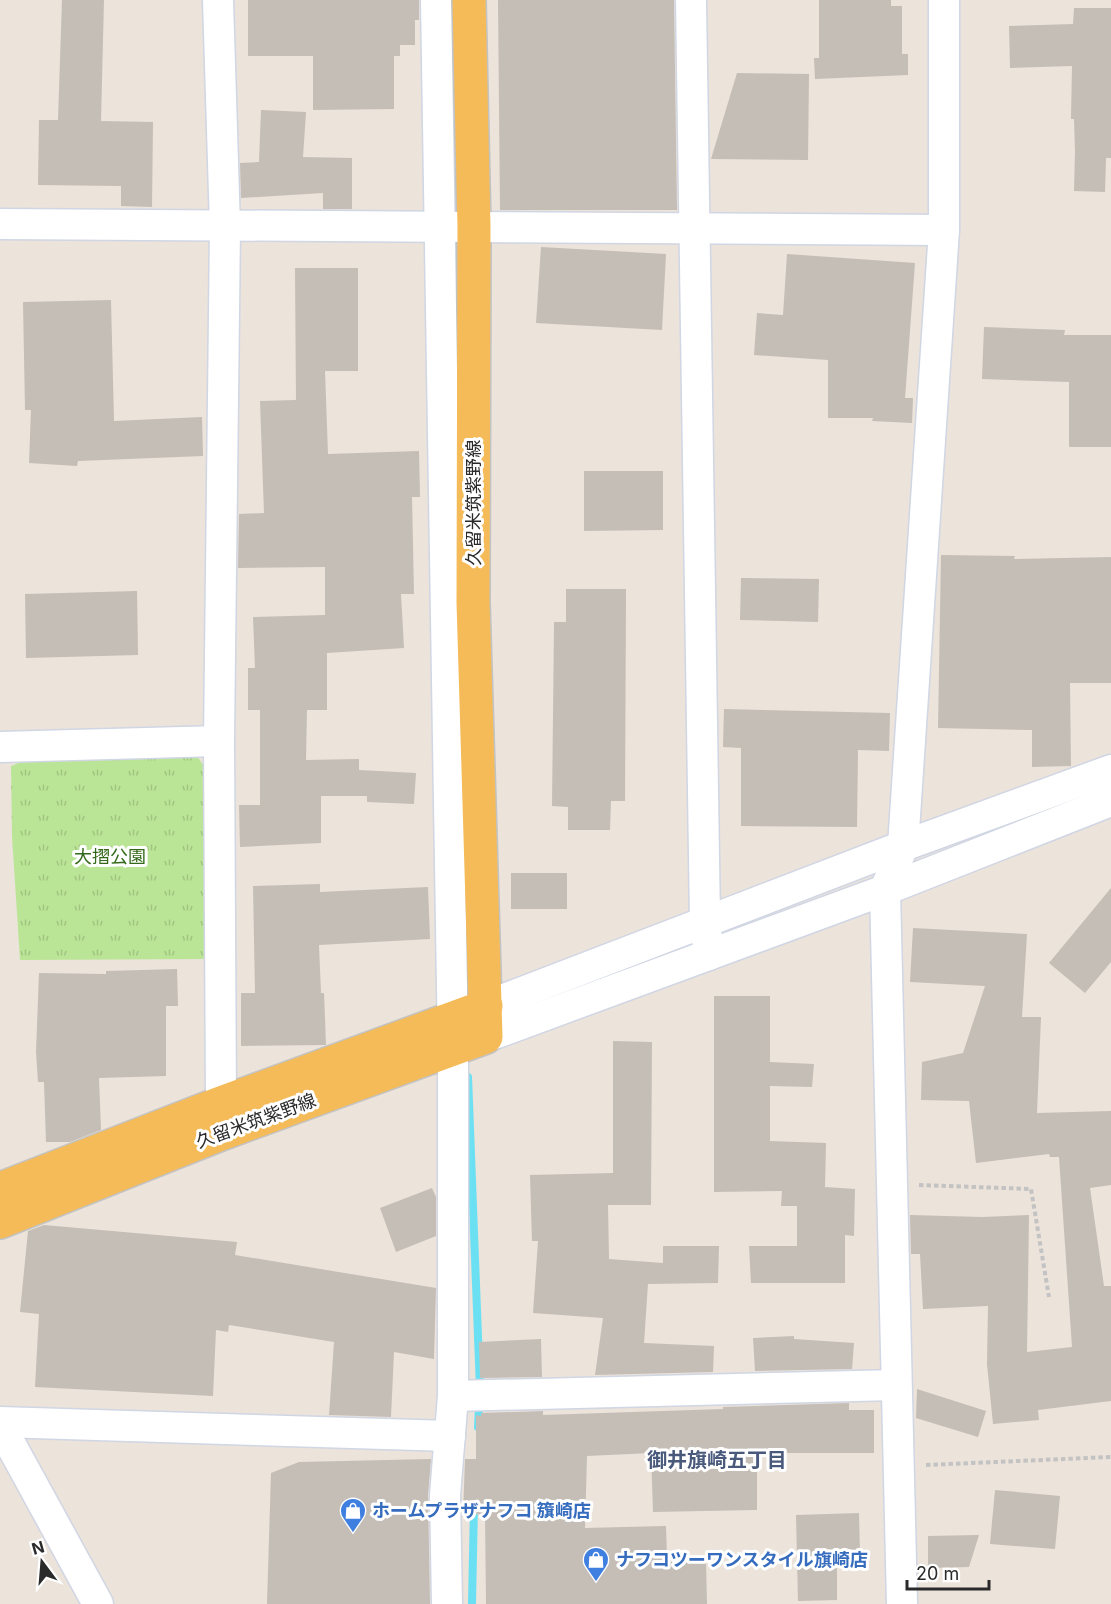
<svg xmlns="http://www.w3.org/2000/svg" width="1111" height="1604" font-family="Inter,'Noto Sans JP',sans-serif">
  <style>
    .grass { fill: url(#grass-tufts) }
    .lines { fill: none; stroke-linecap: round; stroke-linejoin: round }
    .stream { stroke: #6be0f2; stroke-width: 8 }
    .building { fill: #c4beb7 }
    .minor-casing { stroke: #d0d6e3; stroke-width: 33 }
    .major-casing { stroke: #c3c3c3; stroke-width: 36 }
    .path { stroke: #c3c3c3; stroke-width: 4; stroke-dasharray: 4.5 3; stroke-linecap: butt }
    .minor { stroke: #fff; stroke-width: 30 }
    .major { stroke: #f4bb58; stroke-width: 33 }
    .labels { text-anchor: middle; stroke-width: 6; stroke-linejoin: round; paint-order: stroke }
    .street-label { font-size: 18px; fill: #2a2a2a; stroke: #fff }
    .park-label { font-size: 18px; fill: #336918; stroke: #fff }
    .shop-label { font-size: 18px; font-weight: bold; fill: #366cbe; stroke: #fff; text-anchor: start }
    .neighbourhood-label { font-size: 20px; font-weight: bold; fill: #49597c; stroke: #fff }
  </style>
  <defs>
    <pattern id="grass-tufts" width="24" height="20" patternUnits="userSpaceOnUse" patternTransform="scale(1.5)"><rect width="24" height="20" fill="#bbe596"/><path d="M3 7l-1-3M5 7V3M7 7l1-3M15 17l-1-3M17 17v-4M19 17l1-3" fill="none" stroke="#a1c581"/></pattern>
  </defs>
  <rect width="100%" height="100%" fill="#ece3db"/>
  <path class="grass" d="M42 754H196L203 765 209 959 20 960 12 836 11 766Z"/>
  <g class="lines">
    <g class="stream">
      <path d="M468 1077 480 1388 478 1427"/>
      <path d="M472 1604 474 1505"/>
    </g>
  </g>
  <g class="building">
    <path d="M62 0H104L101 121 153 122 152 207 121 206V186L38 185 39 120H58Z"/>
    <path d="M248 0H419V20H415V45H400V56H394V109L313 110V56H248Z"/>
    <path d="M498 0H674L677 210H500Z"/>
    <path d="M819 0H891V6H902V54H908V75L815 79 814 58H819Z"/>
    <path d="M1074 8H1111V158H1106L1105 192 1074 191 1075 152 1074 119H1071L1072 66 1010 68 1009 26 1073 24Z"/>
    <path d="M737 73 809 74 808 160 711 159Z"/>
    <path d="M261 110 306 112 303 157 352 158V209H323V193L241 198 240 163 259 162Z"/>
    <path d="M541 247 666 254 662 330 536 323Z"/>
    <path d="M787 254 915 263 905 398H913L912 423 872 421 873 418H828V360L754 355 757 313 783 315Z"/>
    <path d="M295 268H358V371H325L328 454 419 451 420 497H412L414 594H401L404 648 327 653V710H307L306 760 359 759V770L416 773 414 804 367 802V796H321V843L240 847 239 805H260V710H248V668H255L253 617 325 615V567L238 568 239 514 264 513 260 401 296 400Z"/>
    <path d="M111 300 114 421 202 417 203 456 78 461 77 466 29 463 31 410H25L23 302Z"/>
    <path d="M984 327 1065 330 1064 335H1111V447H1069V382L982 379Z"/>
    <path d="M584 471H663V530L584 531Z"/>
    <path d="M941 555 1015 556 1014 559 1111 557V683H1070L1071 766 1032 767V730L938 728Z"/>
    <path d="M741 578 819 579 818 622 740 620Z"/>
    <path d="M566 589H626L625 801H611L610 830H568V807L552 806 554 622H566Z"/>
    <path d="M137 591 138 655 26 658 25 594Z"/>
    <path d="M724 709 890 713 889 751 858 750 857 827 741 826V748L723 747Z"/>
    <rect x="511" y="873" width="56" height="36"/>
    <path d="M320 884V892L428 887 430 939 319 945 321 993H324L326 1045 241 1046V993H255L253 886Z"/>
    <path d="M1111 888V962L1085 993 1049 963Z"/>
    <path d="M913 928 1027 934 1022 1017H1041L1037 1113 1111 1111V1185L1090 1188 1104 1286H1111V1401L1038 1410 1039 1420 993 1424 987 1364 988 1306 923 1309 920 1254H911L910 1215 982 1217 1029 1215 1027 1352 1072 1347 1059 1157H1050L1049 1154 976 1163 969 1101 921 1100 922 1062 963 1053 985 986 910 982Z"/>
    <path d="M177 969 178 1006H166V1076L99 1078 101 1130 70 1142H46L44 1082H38L36 1052 39 973 106 974V971Z"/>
    <path d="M714 996H770V1062L814 1064 812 1087 770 1086V1141L826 1143 825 1187 855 1189 854 1236 845 1235V1283H751L749 1246H797V1206H781L782 1191 714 1192Z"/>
    <path d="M613 1041 652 1042 651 1205H608L609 1259 663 1263V1246H719L718 1283 648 1284 644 1343 714 1346 713 1372 595 1375 603 1318 533 1313 538 1241H532L530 1175 613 1173Z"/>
    <path d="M432 1188 436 1197V1236L396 1252 380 1208Z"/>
    <path d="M44 1225 237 1242 235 1255 436 1288 434 1359 394 1352 391 1417 329 1415 334 1342 229 1325 228 1332 216 1330 213 1396 35 1387 39 1314 20 1312 28 1231Z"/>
    <path d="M794 1336V1339L854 1343 852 1369 755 1371 753 1338Z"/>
    <path d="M541 1339 542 1377 480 1378 479 1342Z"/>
    <path d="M917 1389 986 1411 978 1437 916 1418Z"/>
    <path d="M849 1403V1410H874V1453H757V1510L653 1512 651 1453 587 1456 585 1528 666 1526 667 1558 706 1563 707 1604H486L485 1514 463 1515 465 1459H476V1415L481 1416V1413L543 1411V1415L723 1409V1407Z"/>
    <path d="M431 1459 428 1495 430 1604H267L271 1473 299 1462Z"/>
    <path d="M995 1490 1060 1496 1055 1549 990 1544Z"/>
    <path d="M859 1513 860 1554 837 1555V1600L798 1601 796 1515Z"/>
    <path d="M979 1535 969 1567 928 1568V1536Z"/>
  </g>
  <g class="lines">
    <defs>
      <g id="minor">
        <path d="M218 0 225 227 219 741 221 1103"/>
        <path d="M436 0 453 1049V1396L445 1495 447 1604"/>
        <path d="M691 0 705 922 709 955"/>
        <path d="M0 224 944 230"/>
        <path d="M0 747 219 741"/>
        <path d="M486 1006 903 846 1111 770"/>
        <path d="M486 1037 885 890 1111 801"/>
        <path d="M453 1396 896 1385"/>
        <path d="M0 1422 450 1436"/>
        <path d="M0 1425 98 1604"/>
        <path d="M902 1604 885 890 903 846 944 230V0"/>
      </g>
      <g id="major">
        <path d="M0 1189 221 1103 486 1006"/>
        <path d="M0 1222 221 1134 486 1037 473 602 474 227 469 0"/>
      </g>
    </defs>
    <use href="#minor" class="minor-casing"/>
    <use href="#major" class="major-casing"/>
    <g class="path">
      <path d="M919 1185 1031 1189 1049 1297"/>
      <path d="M926 1465 1111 1457"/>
    </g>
    <use href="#minor" class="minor"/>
    <use href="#major" class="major"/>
  </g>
  <defs>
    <symbol id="shop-pin" viewBox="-11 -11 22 30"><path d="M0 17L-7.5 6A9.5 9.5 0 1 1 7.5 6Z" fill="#3f7fe0" stroke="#fff"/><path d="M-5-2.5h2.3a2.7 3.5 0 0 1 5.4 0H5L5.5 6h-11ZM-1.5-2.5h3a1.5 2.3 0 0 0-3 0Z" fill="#fff"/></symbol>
  </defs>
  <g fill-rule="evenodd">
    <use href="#shop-pin" x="338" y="1496" width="30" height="40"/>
    <use href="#shop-pin" x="581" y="1545" width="30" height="40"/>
  </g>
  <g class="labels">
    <g class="street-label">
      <text transform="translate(474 503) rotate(-90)" y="6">久留米筑紫野線</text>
      <text transform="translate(256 1121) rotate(-20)" y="6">久留米筑紫野線</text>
    </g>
    <g class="park-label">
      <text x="110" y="863">大摺公園</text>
    </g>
    <g class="shop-label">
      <text x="372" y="1517">ホームプラザナフコ 籏崎店</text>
      <text x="616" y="1566">ナフコツーワンスタイル旗崎店</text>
    </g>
    <g class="neighbourhood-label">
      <text x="717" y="1467">御井旗崎五丁目</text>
    </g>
  </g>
  <g transform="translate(42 1562) rotate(344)" stroke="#ffffff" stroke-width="4.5" paint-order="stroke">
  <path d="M0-4.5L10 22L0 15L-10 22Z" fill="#2a2a2a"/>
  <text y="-9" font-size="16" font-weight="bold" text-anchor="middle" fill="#2a2a2a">N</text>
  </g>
  <path d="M907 1580v9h82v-9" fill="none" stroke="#2a2a2a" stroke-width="3"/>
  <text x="916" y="1580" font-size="18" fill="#2a2a2a" stroke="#ffffff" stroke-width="4.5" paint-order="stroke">20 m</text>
</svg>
